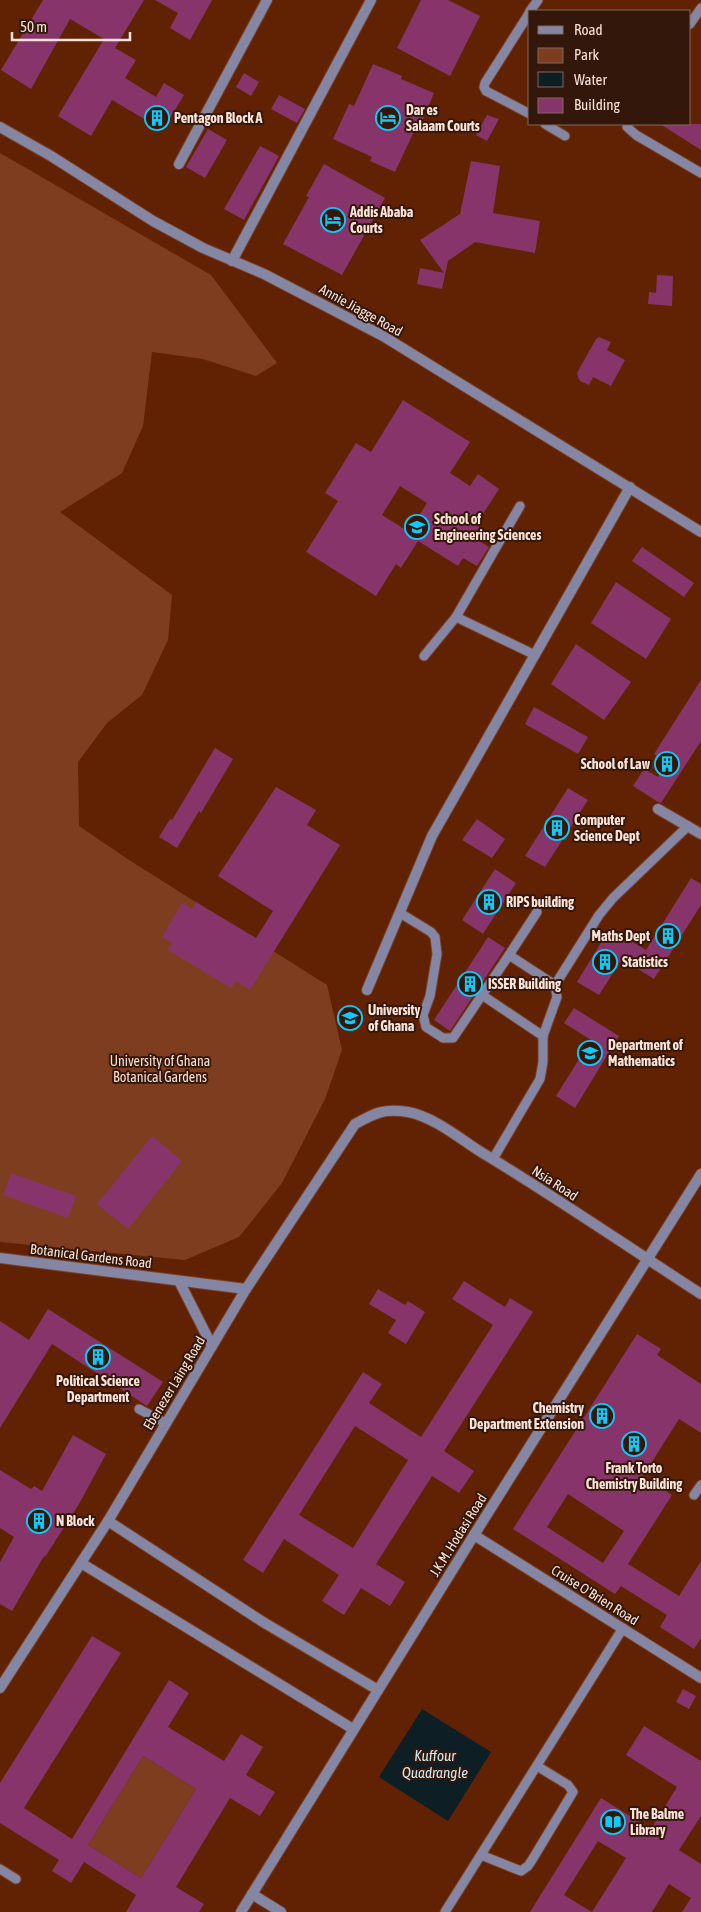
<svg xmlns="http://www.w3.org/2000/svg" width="701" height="1912" font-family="'Asap Condensed',sans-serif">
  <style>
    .green { fill: #7f3d20 }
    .water { fill: #0d1e25 }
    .building { fill: #87346a; fill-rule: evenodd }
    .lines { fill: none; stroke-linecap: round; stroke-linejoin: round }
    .service-casing { stroke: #794124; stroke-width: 11 }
    .minor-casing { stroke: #794124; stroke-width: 12 }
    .service { stroke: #8586a4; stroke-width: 9 }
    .minor { stroke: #8586a4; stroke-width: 10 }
    .labels { text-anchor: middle; stroke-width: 4; stroke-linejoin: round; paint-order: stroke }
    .poi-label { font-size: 14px; font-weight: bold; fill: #fbe3d9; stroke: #33170b; text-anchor: start }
    .street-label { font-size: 14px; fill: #fbe3d9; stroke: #33170b }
    .park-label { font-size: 14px; fill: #f8ded3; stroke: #33170b }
    .water-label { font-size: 15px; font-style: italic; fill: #ceeaf4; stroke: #33170b }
  </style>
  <rect width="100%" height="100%" fill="#602202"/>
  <g class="green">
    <path d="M0 153 211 275 277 363 256 376 203 359 152 352 143 426 122 473 60 512 172 595 168 640 142 695 107 723 78 762 79 826 126 858 327 985 342 1050 325 1099 282 1183 239 1237 185 1260 0 1242Z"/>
    <path d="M143 1756 196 1789 141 1878 88 1845Z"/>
  </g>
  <path class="water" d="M422 1709 491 1752 448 1821 379 1777Z"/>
  <g class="building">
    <path d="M43 0H144L115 48 136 60 125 78 156 97 164 83 184 95 163 130 112 100 91 136 58 116 104 39 70 19 31 89 1 70Z"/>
    <path d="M155 0H212L190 40 170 28 178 13Z"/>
    <path d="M421 0H448L480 16 450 76 397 48Z"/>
    <path d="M373 64 402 76 401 79 434 93 421 124 418 123 395 172 370 161 372 157 333 139 349 104 354 106Z"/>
    <path d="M244 73 259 82 251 96 236 87Z"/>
    <path d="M279 95 305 109 297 123 271 109Z"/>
    <path d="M487 115 499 119 487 141 476 135Z"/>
    <path d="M660 124H701V150Z"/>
    <path d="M208 129 227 140 205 178 186 167Z"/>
    <path d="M260 146 279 156 244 220 224 209Z"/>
    <path d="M471 161 500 166 493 213 540 221 535 253 475 242 448 261 442 289 417 284 420 268 444 273 420 240 460 214Z"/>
    <path d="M324 164 385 198 342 275 283 244 309 197 306 196Z"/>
    <path d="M657 275 673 276 672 306 648 304 649 292 656 293Z"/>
    <path d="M599 337 611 342 607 350 625 360 611 386 593 377 589 385 580 381 578 377 577 373 596 339Z"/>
    <path d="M403 400 470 442 450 473 470 486 478 474 499 489 476 525 482 529 476 539 489 547 477 566 463 558 458 566 418 541 401 568 396 564 376 596 306 552 338 501 325 493 356 443 371 452ZM400 486 427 503 409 532 382 515Z"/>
    <path d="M642 547 694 583 684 597 632 561Z"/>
    <path d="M616 582 671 619 646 659 591 623Z"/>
    <path d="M576 644 631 682 604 720 551 684Z"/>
    <path d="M701 680V741L661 803 658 802 633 786 644 769 658 777 666 762 654 754Z"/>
    <path d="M534 707 588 737 578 754 525 724Z"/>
    <path d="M215 748 233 759 201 813 199 811 177 848 159 837 170 819 172 820Z"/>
    <path d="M276 787 316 810 307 825 340 845 250 990 236 981 231 988 168 950 172 943 162 937 182 903 192 909 196 902 256 938 273 911 218 876Z"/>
    <path d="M568 788 588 800 545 867 525 856Z"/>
    <path d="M477 819 505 839 492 858 462 840Z"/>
    <path d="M495 869 516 883 483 934 462 920Z"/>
    <path d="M691 878 701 884V905L654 979 622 959 599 995 577 982 610 928 646 950Z"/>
    <path d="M488 937 505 948 450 1031 434 1020Z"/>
    <path d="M574 1008 619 1036 575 1108 556 1096 591 1040 564 1023Z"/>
    <path d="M152 1136 182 1161 128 1229 97 1204Z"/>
    <path d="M11 1173 76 1196 68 1218 3 1195Z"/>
    <path d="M464 1281 505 1307 510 1298 533 1312 444 1451 474 1471 459 1493 432 1476 376 1564 405 1582 390 1606 361 1588 344 1615 322 1601 339 1575 284 1539 263 1573 243 1560 363 1372 382 1384 369 1403 421 1437 493 1325 452 1299ZM355 1426 408 1460 353 1548 299 1515Z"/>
    <path d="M378 1289 405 1305 408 1301 425 1312 406 1344 388 1333 396 1320 369 1304Z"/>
    <path d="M48 1309 163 1382 147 1406 52 1344 0 1428V1321L29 1340Z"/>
    <path d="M637 1334 661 1349 657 1355 701 1384V1433L679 1419 643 1476 672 1495 628 1564 679 1596 701 1561V1638L694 1649 660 1627 667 1615 621 1586 615 1594 513 1529ZM568 1494 624 1531 603 1563 547 1527Z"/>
    <path d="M73 1435 106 1454 79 1504 45 1557 44 1556 12 1611 0 1604V1562L14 1537 0 1528V1470L31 1489 34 1486 42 1491Z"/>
    <path d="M92 1636 121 1653 24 1808 72 1839 169 1680 189 1693 168 1727 224 1761 241 1734 263 1747 246 1775 275 1792 260 1816 230 1798 176 1887 204 1904 199 1912H126L136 1895 84 1862 71 1883 52 1871 59 1860 0 1823V1783ZM143 1756 196 1789 141 1878 88 1845Z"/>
    <path d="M683 1689 696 1696 689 1709 676 1702Z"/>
    <path d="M644 1726 701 1761V1816L679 1850 701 1864V1912H682L691 1898 669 1884 652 1912H592L626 1858 598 1841 564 1895 592 1912H530L601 1798 651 1829 677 1787 626 1755Z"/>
  </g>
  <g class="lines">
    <defs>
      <g id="service">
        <path d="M530 11 538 0"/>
        <path d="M530 12 485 83 484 87 486 91 530 114"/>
        <path d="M690 24 701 8"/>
        <path d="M545 124 565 136"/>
        <path d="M627 124V127L636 135 701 173"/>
        <path d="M456 617 535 655"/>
        <path d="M424 656 456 617 520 506"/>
        <path d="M537 912 509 955 555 985"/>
        <path d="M400 913 431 932 435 937 437 954 430 996 423 1015 426 1027 443 1038H453L509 955"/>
        <path d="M482 995 543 1036"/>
        <path d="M493 1159 540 1079 543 1062V1036L557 997 555 985 599 915 613 898 688 826"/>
        <path d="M139 1409 165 1423"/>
        <path d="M694 1495 701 1485"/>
        <path d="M481 1855 521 1871 528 1866 532 1860 573 1792 568 1785 537 1766"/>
        <path d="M0 1869 16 1879"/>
        <path d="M445 1912 623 1628"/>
      </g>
      <g id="minor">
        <path d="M0 127 51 156 153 221 203 248 264 274 383 336 701 532"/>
        <path d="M179 164 267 0"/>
        <path d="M232 261 371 0"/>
        <path d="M658 809 701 834"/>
        <path d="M367 990 432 836 630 487"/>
        <path d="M0 1258 246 1289"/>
        <path d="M179 1281 212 1346"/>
        <path d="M108 1521 263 1622 378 1690"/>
        <path d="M474 1535 701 1678"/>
        <path d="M81 1563 353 1729"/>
        <path d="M0 1688 108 1521 246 1289 355 1124C375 1113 384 1108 408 1112 434 1117 459 1138 481 1152 556 1197 628 1247 701 1294"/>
        <path d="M252 1894 281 1912"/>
        <path d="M241 1912 474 1535 701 1174"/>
      </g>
    </defs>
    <use href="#service" class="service-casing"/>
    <use href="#minor" class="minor-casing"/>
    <use href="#service" class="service"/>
    <use href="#minor" class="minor"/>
  </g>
  <defs>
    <symbol id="building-ring" viewBox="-11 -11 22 22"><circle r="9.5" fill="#33170b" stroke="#0fcafa" stroke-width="1.5"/><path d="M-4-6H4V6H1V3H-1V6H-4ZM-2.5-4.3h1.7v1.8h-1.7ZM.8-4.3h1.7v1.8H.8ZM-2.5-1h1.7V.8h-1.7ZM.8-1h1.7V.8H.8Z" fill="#0fcafa"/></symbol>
    <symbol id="hotel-ring" viewBox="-11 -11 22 22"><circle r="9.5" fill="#33170b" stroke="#0fcafa" stroke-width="1.5"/><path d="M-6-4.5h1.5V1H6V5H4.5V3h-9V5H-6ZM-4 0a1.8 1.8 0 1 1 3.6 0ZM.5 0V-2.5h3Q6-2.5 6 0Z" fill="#0fcafa"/></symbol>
    <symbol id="university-ring" viewBox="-11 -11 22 22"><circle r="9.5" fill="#33170b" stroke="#0fcafa" stroke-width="1.5"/><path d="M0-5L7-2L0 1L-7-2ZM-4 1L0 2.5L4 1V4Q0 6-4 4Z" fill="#0fcafa"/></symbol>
    <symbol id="school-ring" viewBox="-11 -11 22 22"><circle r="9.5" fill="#33170b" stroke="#0fcafa" stroke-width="1.5"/><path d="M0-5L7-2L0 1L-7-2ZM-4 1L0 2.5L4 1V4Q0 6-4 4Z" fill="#0fcafa"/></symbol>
    <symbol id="library-ring" viewBox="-11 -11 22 22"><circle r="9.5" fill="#33170b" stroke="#0fcafa" stroke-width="1.5"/><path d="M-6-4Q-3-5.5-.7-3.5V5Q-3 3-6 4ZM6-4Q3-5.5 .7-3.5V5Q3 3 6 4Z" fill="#0fcafa"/></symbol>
  </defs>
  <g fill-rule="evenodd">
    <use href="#building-ring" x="143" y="104" width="28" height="28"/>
    <use href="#hotel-ring" x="374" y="104" width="28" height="28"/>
    <use href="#hotel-ring" x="319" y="206" width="28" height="28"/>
    <use href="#university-ring" x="403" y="513" width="28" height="28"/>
    <use href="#building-ring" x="653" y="750" width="28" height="28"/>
    <use href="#building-ring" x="543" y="814" width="28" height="28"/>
    <use href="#building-ring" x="475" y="888" width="28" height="28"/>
    <use href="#building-ring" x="654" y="922" width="28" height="28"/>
    <use href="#building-ring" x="591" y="948" width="28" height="28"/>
    <use href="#building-ring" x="456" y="970" width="28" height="28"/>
    <use href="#university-ring" x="336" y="1004" width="28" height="28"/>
    <use href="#school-ring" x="576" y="1039" width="28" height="28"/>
    <use href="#building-ring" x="84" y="1343" width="28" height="28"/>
    <use href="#building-ring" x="588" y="1402" width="28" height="28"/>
    <use href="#building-ring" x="620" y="1430" width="28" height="28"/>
    <use href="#building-ring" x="25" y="1507" width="28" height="28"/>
    <use href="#library-ring" x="599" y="1808" width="28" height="28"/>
  </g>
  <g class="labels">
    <g class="poi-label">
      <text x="406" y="115">Dar es<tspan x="406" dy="16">Salaam Courts</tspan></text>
      <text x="174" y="123">Pentagon Block A</text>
      <text x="350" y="217">Addis Ababa<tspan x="350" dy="16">Courts</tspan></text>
      <text x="434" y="524">School of<tspan x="434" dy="16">Engineering Sciences</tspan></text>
      <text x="650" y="769" text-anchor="end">School of Law</text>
      <text x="574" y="825">Computer<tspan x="574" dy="16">Science Dept</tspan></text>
      <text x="506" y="907">RIPS building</text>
      <text x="650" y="941" text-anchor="end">Maths Dept</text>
      <text x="622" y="967">Statistics</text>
      <text x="488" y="989">ISSER Building</text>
      <text x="368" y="1015">University<tspan x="368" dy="16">of Ghana</tspan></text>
      <text x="608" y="1050">Department of<tspan x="608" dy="16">Mathematics</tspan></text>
      <text x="98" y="1386" text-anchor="middle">Political Science<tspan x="98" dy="16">Department</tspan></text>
      <text x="584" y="1413" text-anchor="end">Chemistry<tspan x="584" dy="16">Department Extension</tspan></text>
      <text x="634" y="1473" text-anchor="middle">Frank Torto<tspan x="634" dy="16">Chemistry Building</tspan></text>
      <text x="56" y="1526">N Block</text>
      <text x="630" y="1819">The Balme<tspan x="630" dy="16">Library</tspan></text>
    </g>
    <g class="street-label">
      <text transform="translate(361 310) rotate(29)" y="5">Annie Jiagge Road</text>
      <text transform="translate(555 1183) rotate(33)" y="5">Nsia Road</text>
      <text transform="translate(91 1256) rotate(7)" y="5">Botanical Gardens Road</text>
      <text transform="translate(174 1383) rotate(-59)" y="5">Ebenezer Laing Road</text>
      <text transform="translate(458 1535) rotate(-58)" y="5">J.K.M. Hodasi Road</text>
      <text transform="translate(595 1595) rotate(32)" y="5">Cruise O'Brien Road</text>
    </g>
    <g class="park-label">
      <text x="160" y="1066">University of Ghana<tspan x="160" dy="16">Botanical Gardens</tspan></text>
    </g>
    <g class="water-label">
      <text x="435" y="1761">Kuffour<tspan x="435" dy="17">Quadrangle</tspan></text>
    </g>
  </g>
  <rect x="528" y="10" width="162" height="115" fill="#33170b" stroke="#83695d"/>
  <rect x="538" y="26" width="25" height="8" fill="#8586a4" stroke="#83695d"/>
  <text x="574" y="35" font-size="15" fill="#fbe3d9">Road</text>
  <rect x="538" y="48" width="25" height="15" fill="#7f3d20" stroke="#83695d"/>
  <text x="574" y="60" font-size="15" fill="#fbe3d9">Park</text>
  <rect x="538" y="72" width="25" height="15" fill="#0d1e25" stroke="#83695d"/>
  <text x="574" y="85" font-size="15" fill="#fbe3d9">Water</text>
  <rect x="538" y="98" width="25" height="15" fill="#87346a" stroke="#83695d"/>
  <text x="574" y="110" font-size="15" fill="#fbe3d9">Building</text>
  <path d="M12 32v8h118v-8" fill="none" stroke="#fbe3d9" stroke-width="2.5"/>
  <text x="20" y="32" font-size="15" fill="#fbe3d9" stroke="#33170b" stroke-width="4" paint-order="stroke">50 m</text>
</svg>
